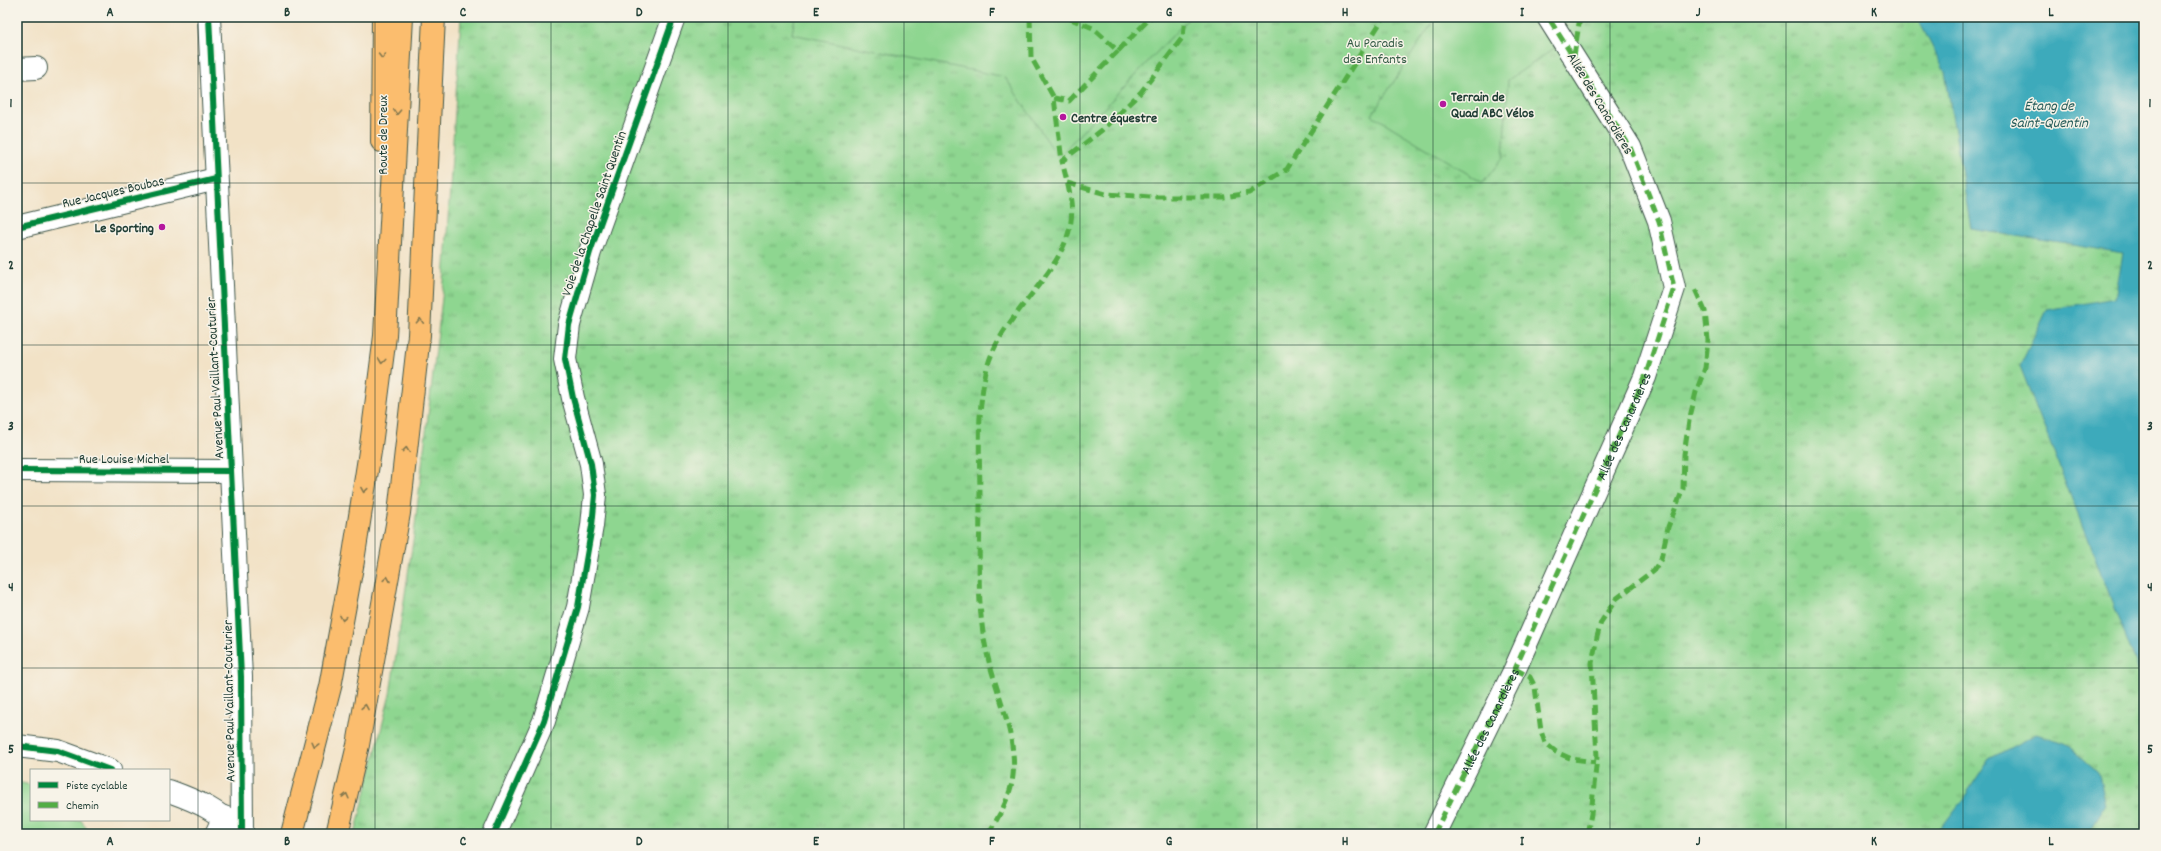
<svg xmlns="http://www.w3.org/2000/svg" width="2161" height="851" font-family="Dekko,sans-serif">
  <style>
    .park { fill: url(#park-tufts); stroke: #568a62 }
    .pitch { fill: #8ed690; stroke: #568a62 }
    .water { fill: #3caabb; stroke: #2e7478 }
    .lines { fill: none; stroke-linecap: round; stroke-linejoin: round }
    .minor-casing { stroke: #3f564a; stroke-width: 24 }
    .major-casing { stroke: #3f564a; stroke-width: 24 }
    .minor { stroke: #fff; stroke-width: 22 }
    .major { stroke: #fbbd6e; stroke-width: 22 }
    .quiet { stroke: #52ad45; stroke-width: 5; stroke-dasharray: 10 5; stroke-linecap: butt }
    .cycleway-casing { stroke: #f7f3e8; stroke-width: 8 }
    .cycleway { stroke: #00873e; stroke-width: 6 }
    .oneway { stroke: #82774e }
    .grid { fill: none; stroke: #1f3d34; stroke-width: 1; stroke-opacity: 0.55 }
    .poi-dot { fill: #b5179e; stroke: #f7f3e8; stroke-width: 1.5 }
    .labels { text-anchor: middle; stroke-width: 3; stroke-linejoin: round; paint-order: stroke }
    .park-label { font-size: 14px; fill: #355c46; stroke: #f7f3e8 }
    .poi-label { font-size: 14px; font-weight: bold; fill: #1f3d34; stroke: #f7f3e8; text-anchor: start }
    .street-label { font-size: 14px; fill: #1f3d34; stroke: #f7f3e8 }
    .water-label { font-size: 15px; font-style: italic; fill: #285e5c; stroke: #f7f3e8 }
    .neatline { fill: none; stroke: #1f3d34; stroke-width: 1.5 }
    .grid-label { font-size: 13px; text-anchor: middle; font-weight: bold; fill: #1f3d34 }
  </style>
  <defs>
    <pattern id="park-tufts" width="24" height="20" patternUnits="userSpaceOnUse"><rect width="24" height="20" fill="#8ed690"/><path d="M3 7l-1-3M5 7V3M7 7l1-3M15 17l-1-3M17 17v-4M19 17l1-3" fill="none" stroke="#73af76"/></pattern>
  </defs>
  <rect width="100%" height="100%" fill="#f7f3e8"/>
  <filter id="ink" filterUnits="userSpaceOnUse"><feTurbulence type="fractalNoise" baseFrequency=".025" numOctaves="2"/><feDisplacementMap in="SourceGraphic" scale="8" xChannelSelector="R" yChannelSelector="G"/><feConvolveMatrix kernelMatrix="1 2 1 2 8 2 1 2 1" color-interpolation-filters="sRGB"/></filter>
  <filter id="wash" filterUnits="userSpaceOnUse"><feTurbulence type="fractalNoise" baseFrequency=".012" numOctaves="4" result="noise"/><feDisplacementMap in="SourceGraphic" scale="16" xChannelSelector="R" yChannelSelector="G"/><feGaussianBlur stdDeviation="0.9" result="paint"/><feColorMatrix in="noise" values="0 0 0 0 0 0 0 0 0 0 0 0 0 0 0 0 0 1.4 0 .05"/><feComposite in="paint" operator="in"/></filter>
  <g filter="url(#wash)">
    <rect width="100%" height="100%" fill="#f2e2c6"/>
    <path class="park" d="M461 17H2144V834H355L390 694 414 534 444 281Z"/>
    <g class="pitch">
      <path d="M795 17H1190L1058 157 1005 77 792 34Z"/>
      <path d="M1436 17H1535L1555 48 1508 80 1503 157 1483 183 1372 115Z"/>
      <path d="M17 782 31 785V820H81L90 834H17Z"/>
    </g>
    <g class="water">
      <path d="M1917 17H2144V684L2020 366 2047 310 2115 298 2123 253 1971 229 1945 72Z"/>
      <path d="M2036 734 2066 743 2098 772 2106 804 2090 829 2089 834H1930L1941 828 1963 799 1989 759Z"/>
    </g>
  </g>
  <g filter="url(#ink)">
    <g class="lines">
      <defs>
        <g id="minor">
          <path d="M209 17 241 677 242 834"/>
          <path d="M17 69 36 68"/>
          <path d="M17 227 216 179"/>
          <path d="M17 470 231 471"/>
          <path d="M17 746 58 751 110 770"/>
          <path d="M169 791C202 803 216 810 242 833"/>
          <path d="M216 834 224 817"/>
          <path d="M494 834 544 721 578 607 592 526 595 495 591 464 573 398 565 359 569 325 590 252 674 17"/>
          <path d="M1434 834 1515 669 1645 377 1674 288 1659 221 1630 147 1548 17"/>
        </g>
        <g id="major">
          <path d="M382 141 383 17"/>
          <path d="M292 834 330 687 353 561 371 445 385 336 402 17"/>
          <path d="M337 834 358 745 399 513 419 335 434 17"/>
        </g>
      </defs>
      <use href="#minor" class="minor-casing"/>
      <use href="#major" class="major-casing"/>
      <use href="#minor" class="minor"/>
      <use href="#major" class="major"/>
      <g class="quiet">
        <path d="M1030 17 1031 57 1054 98 1062 161"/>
        <path d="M1118 51 1151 17"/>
        <path d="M1574 56 1580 17"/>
        <path d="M1054 98 1069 101 1118 51 1093 28 1066 17"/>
        <path d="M1067 183 1106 194 1150 197H1224L1249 193 1287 169 1384 17"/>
        <path d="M1515 669 1530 677 1535 687 1541 731 1545 743 1556 752 1572 759 1596 762"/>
        <path d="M988 834C997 820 1005 806 1010 790 1024 745 993 689 985 644 976 598 980 549 980 502 980 457 976 411 987 368 1001 314 1064 274 1071 221 1074 202 1066 179 1062 161L1102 130 1141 92 1183 37 1185 17"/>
        <path id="s1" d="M1434 834 1515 669 1645 377 1674 288 1659 221 1630 147 1548 17"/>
        <path d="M1587 834 1591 814 1597 757 1592 663 1597 637 1601 622 1616 599 1654 570 1661 559 1668 527 1683 489 1684 454 1689 421 1696 392 1705 368 1708 340 1705 311 1694 287"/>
      </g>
      <defs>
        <g id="cycleway">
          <path d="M209 17 241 677 242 834"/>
          <path d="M17 227 216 179"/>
          <path d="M17 470 231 471"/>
          <path d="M17 746 58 751 110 770"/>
          <path d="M494 834 544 721 578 607 592 526 595 495 591 464 573 398 565 359 569 325 590 252 674 17"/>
        </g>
      </defs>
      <use href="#cycleway" class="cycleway-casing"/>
      <use href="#cycleway" class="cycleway"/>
    </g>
    <defs><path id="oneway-chevron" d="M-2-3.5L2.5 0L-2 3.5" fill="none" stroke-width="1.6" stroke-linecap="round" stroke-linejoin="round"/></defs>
    <g class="oneway">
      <use href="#oneway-chevron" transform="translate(382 56) rotate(90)"/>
      <use href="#oneway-chevron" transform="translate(397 112) rotate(93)"/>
      <use href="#oneway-chevron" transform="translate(420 321) rotate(-87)"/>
      <use href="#oneway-chevron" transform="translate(382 361) rotate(97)"/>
      <use href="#oneway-chevron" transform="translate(406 450) rotate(-84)"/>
      <use href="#oneway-chevron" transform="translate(364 490) rotate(99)"/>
      <use href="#oneway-chevron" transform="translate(387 579) rotate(-80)"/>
      <use href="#oneway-chevron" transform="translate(343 618) rotate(100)"/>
      <use href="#oneway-chevron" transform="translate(365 707) rotate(-80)"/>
      <use href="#oneway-chevron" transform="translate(315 745) rotate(104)"/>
      <use href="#oneway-chevron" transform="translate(346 796) rotate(-76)"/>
    </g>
  </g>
  <path class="grid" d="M198 17V834M375 17V834M551 17V834M728 17V834M904 17V834M1080 17V834M1257 17V834M1433 17V834M1610 17V834M1786 17V834M1963 17V834M17 183H2144M17 345H2144M17 506H2144M17 668H2144"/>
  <g class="poi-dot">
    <circle cx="1443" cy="104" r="4"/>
    <circle cx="1063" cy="117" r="4"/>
    <circle cx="162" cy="227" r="4"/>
  </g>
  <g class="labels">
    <g class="park-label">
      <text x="1375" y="47">Au Paradis<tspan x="1375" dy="16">des Enfants</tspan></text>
    </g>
    <g class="poi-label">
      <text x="1451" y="101">Terrain de<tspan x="1451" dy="16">Quad ABC Vélos</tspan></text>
      <text x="1071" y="122">Centre équestre</text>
      <text x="154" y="232" text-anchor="end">Le Sporting</text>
    </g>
    <g class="street-label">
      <text transform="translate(1601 103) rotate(59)" y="5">Allée des Canardières</text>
      <text transform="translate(382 135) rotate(-90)" y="5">Route de Dreux</text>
      <text transform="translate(113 191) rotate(-13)" y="5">Rue Jacques Boubas</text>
      <text transform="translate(593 213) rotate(-71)" y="5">Voie de la Chapelle Saint Quentin</text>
      <text transform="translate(214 378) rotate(-93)" y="5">Avenue Paul Vaillant-Couturier</text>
      <text dy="5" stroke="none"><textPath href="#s1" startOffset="450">Allée des Canardières</textPath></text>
      <text x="124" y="463">Rue Louise Michel</text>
      <text transform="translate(228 701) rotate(-91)" y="5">Avenue Paul Vaillant-Couturier</text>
      <text dy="5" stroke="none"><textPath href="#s1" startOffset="126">Allée des Canardières</textPath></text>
    </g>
    <g class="water-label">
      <text x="2049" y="110">Étang de<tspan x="2049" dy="17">Saint-Quentin</tspan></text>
    </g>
  </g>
  <rect width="2161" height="851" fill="none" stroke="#f7f3e8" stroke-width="44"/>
  <rect x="30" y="769" width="140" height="52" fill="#f7f3e8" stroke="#a1aaa0"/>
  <rect x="38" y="782" width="20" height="6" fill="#00873e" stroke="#a1aaa0"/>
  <text x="66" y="789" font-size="12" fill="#1f3d34">Piste cyclable</text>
  <rect x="38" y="802" width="20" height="6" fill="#52ad45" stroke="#a1aaa0"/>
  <text x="66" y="809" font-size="12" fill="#1f3d34">Chemin</text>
  <rect x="22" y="22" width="2117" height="807" class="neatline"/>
  <g class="grid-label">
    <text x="110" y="16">A</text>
    <text x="287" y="16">B</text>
    <text x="463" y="16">C</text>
    <text x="639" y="16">D</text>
    <text x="816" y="16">E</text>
    <text x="992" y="16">F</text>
    <text x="1169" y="16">G</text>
    <text x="1345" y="16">H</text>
    <text x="1522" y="16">I</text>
    <text x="1698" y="16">J</text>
    <text x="1874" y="16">K</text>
    <text x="2051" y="16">L</text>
    <text x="11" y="107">1</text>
    <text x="2150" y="107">1</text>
    <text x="11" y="269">2</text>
    <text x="2150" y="269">2</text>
    <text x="11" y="430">3</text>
    <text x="2150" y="430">3</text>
    <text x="11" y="591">4</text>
    <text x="2150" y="591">4</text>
    <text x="11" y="753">5</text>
    <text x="2150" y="753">5</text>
    <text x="110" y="845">A</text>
    <text x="287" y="845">B</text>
    <text x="463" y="845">C</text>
    <text x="639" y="845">D</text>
    <text x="816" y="845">E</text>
    <text x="992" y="845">F</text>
    <text x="1169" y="845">G</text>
    <text x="1345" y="845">H</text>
    <text x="1522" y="845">I</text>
    <text x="1698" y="845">J</text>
    <text x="1874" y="845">K</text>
    <text x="2051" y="845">L</text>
  </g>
</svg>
